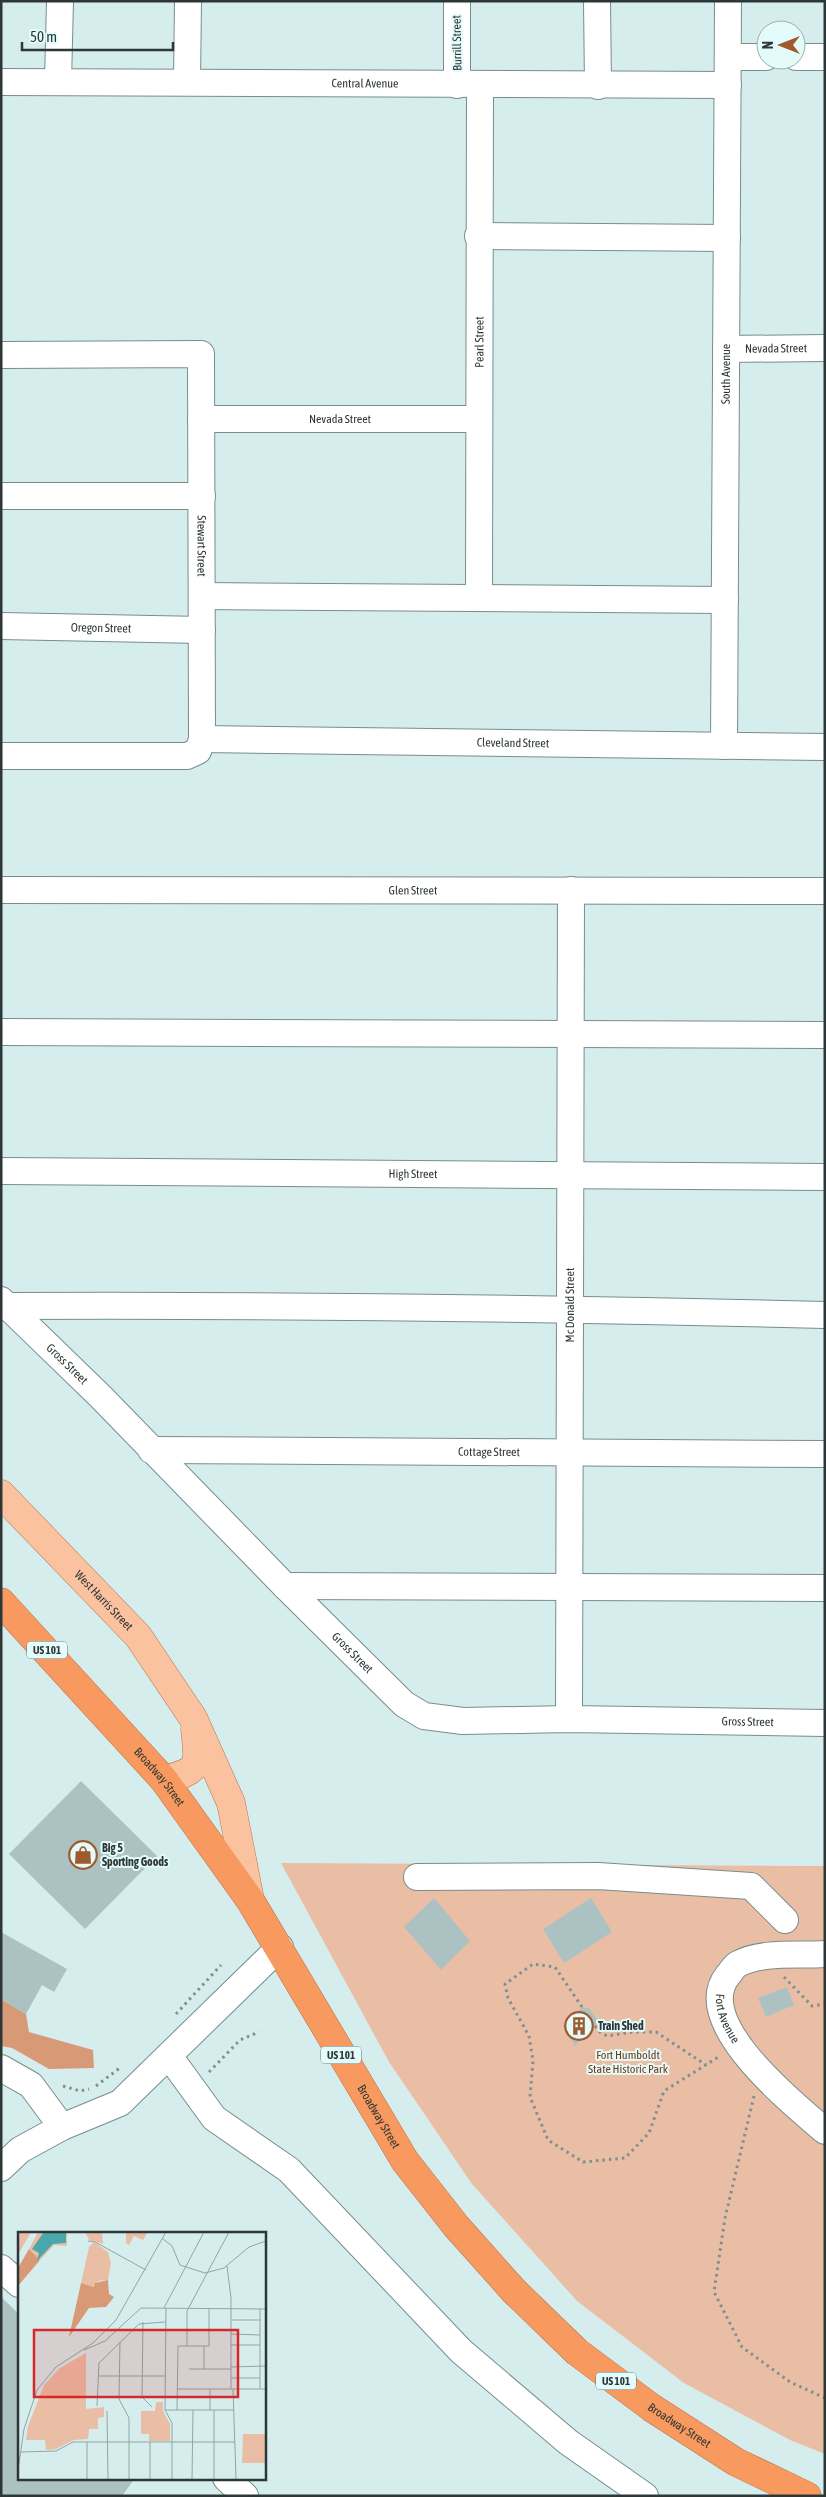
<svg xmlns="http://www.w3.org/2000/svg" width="826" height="2497" font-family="'Asap Condensed',sans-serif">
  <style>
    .green { fill: #eabea5 }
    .forest { fill: #d89a76 }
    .building { fill: #acc2c2 }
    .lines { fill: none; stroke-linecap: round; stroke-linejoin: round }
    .minor-casing { stroke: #788d8d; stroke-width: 28 }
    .major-casing { stroke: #b17751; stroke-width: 29 }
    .highway-casing { stroke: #b17751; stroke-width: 29 }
    .path { stroke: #808f90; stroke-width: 3; stroke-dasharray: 2.5 4; stroke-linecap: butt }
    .minor { stroke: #fff; stroke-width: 26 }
    .major { stroke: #fbc29f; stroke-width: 28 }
    .highway { stroke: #f8995f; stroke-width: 28 }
    .labels { text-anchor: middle; stroke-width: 4; stroke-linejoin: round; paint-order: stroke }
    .shield { fill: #e4fbfb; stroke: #657272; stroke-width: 1 }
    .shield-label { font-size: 11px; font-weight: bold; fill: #2e3737 }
    .street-label { font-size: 12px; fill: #2e3737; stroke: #e4fbfb }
    .poi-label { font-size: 12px; font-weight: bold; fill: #2e3737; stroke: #e4fbfb; text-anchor: start }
    .park-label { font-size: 12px; fill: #733a12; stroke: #e4fbfb }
    .inset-road { fill: none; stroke: #93a4a5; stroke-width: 1 }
    .view { fill: #d62828; fill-opacity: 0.15; stroke: #d62828; stroke-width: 2.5 }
    .inset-edge { fill: none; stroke: #2e3737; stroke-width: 2.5 }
  </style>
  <rect width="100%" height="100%" fill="#d6edee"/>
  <path class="green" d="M281 1863 825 1866V2454L790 2440 684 2383 577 2301 472 2184 389 2062Z"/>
  <path class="forest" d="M1 1999 26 2014 29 2032 93 2050 94 2068 49 2069 12 2048 1 2046Z"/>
  <g class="building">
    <path d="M81 1781 157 1856 85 1929 9 1854Z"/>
    <path d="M434 1898 470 1941 441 1970 404 1927Z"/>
    <path d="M591 1898 612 1932 564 1963 543 1929Z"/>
    <path d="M1 1932 67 1969 54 1992 42 1985 26 2014 1 1999Z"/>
    <path d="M787 1987 794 2005 766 2017 758 1998Z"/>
    <path d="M582 2007 589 2008 599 2022 575 2046 563 2026Z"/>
    <path d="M1 2297 19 2314V2478H135L122 2496H1Z"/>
  </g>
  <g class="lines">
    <defs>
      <g id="minor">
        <path d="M457 1V85"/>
        <path d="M597 1 598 86"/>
        <path d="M728 57H766"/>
        <path d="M796 57H825"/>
        <path id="s1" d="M1 82 728 85"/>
        <path d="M58 82 60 1"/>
        <path d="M187 82 188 1"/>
        <path d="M478 236 727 238"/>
        <path id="s2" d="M726 349 825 348"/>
        <path id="s3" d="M1 355 201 354 202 739 198 751 187 756H1"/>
        <path id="s4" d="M201 419H478"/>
        <path d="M1 496H202"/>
        <path d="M202 596 725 600"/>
        <path id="s5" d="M479 598 480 85"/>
        <path id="s6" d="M1 626 202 630"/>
        <path id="s7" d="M202 739 825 747"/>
        <path id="s8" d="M724 746 728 1"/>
        <path id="s9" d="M1 890 825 891"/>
        <path d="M1 1032 825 1035"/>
        <path id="s10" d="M1 1171 825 1177"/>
        <path id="s11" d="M1 1300 100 1396 285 1586 404 1704 424 1716 463 1721 569 1719 825 1723"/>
        <path d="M7 1306C280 1305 552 1308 825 1315"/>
        <path id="s12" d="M151 1450 825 1454"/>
        <path d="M285 1586 825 1588"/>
        <path id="s13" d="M569 1719 571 890"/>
        <path d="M417 1877 598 1876 751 1886 785 1920"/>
        <path id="s14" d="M825 1954C798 1956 762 1951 738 1964 734 1966 731 1972 728 1975 690 2022 794 2104 825 2131"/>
        <path d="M169 2056 214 2118 289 2170 461 2351 568 2442 645 2496"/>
        <path d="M1 2068 31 2085 62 2127"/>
        <path d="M1 2168 20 2150 62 2127 120 2103 280 1947"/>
        <path d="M1 2268 19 2284"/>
        <path d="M226 2478 245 2496"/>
      </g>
      <g id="major">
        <path id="s15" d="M1 1494 138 1636 193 1718 231 1803 250 1900"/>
        <path d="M164 1780C201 1770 199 1766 195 1729"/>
      </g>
      <g id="highway">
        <path id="s16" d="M1 1602 164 1780 250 1900 405 2161 456 2226 514 2291 577 2352 652 2408 736 2462 807 2496"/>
      </g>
    </defs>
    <use href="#minor" class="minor-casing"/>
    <use href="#major" class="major-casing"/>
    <use href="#highway" class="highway-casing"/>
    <g class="path">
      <path d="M784 1977 812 2006 825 2004"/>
      <path d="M582 2007 555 1967 533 1964 505 1984 508 1998 529 2036 533 2061 530 2097 548 2140 583 2162 625 2158 649 2133 664 2091 720 2056"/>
      <path d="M176 2014 221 1965"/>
      <path d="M595 2026 600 2032 607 2036 633 2032H656L706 2065"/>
      <path d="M209 2072 240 2040 259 2032"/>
      <path d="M63 2086 80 2091 89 2089"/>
      <path d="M96 2086 121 2067"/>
      <path d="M754 2096 725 2218 714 2292 742 2347 790 2382 825 2398"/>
    </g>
    <use href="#minor" class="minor"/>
    <use href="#major" class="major"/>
    <use href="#highway" class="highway"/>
  </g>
  <defs>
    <symbol id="shop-ring" viewBox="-11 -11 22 22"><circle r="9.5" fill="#e4fbfb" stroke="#9f5a2e" stroke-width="1.5"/><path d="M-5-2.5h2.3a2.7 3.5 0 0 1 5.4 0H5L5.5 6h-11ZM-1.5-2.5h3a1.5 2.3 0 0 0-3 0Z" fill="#9f5a2e"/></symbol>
    <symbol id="building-ring" viewBox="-11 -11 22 22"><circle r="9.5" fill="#e4fbfb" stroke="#9f5a2e" stroke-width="1.5"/><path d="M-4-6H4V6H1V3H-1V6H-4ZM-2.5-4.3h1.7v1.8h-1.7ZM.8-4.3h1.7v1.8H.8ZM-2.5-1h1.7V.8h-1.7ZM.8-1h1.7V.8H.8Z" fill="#9f5a2e"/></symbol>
  </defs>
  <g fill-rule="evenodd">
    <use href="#shop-ring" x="67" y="1839" width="32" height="32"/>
    <use href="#building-ring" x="563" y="2010" width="32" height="32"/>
  </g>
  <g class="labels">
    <g class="shield">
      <rect x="27" y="1641.5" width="40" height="17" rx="4"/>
      <rect x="321" y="2046.5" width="40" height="17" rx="4"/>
      <rect x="596" y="2372.5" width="40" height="17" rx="4"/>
    </g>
    <g class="shield-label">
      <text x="47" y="1654">US 101</text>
      <text x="341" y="2059">US 101</text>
      <text x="616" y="2385">US 101</text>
    </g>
    <g class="street-label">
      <text transform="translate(457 43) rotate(-91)" y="4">Burrill Street</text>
      <text dy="4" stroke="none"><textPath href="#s1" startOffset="364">Central Avenue</textPath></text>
      <text dy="4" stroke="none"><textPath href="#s5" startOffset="256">Pearl Street</textPath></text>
      <text dy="4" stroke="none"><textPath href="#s2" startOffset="50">Nevada Street</textPath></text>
      <text dy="4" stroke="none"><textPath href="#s8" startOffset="372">South Avenue</textPath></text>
      <text dy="4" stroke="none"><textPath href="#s4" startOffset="139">Nevada Street</textPath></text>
      <text dy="4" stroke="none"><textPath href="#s3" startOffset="392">Stewart Street</textPath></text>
      <text dy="4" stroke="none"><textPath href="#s6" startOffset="100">Oregon Street</textPath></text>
      <text dy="4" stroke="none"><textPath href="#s7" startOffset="311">Cleveland Street</textPath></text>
      <text dy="4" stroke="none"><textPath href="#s9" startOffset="412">Glen Street</textPath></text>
      <text dy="4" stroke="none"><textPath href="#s10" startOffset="412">High Street</textPath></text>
      <text dy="4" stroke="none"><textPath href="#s13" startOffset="414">Mc Donald Street</textPath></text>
      <text dy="4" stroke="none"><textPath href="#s11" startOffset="92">Gross Street</textPath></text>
      <text dy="4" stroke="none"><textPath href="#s12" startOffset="338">Cottage Street</textPath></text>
      <text dy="4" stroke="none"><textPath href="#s15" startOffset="148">West Harris Street</textPath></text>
      <text dy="4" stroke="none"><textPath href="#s11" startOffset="498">Gross Street</textPath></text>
      <text dy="4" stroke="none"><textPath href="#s11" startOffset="918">Gross Street</textPath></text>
      <text dy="4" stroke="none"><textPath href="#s16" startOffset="236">Broadway Street</textPath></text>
      <text dy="4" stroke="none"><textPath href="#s14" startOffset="150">Fort Avenue</textPath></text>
      <text dy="4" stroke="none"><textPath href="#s16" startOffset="641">Broadway Street</textPath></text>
      <text dy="4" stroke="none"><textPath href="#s16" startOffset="1076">Broadway Street</textPath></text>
    </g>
    <g class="poi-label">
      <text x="102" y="1852">Big 5<tspan x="102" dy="14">Sporting Goods</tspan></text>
      <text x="598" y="2030">Train Shed</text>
    </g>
    <g class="park-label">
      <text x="628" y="2059">Fort Humboldt<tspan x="628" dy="14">State Historic Park</tspan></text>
    </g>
  </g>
  <g transform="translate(18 2232)">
    <rect width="248" height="248" fill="#d6edee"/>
    <path d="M1 0H13L0 23V4ZM20 0H49V14L36 13 22 28 11 17ZM67 0H84L85 12 71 8ZM108 0H130L125 8 116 4 111 13 108 11ZM76 10 90 20 93 31 90 48 80 49 76 55 63 51 71 15ZM68 121V177L86 175V185L80 186V197H71L70 207 56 208 38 217 28 218 27 208H8L10 194 26 153 42 136ZM138 170H145V179L152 192V209H131V202H123V179H137ZM225 202H247V231H224Z" fill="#eabea5"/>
    <path d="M11 17 22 28 0 54V36ZM90 48 91 62 96 65 88 75 71 76 51 105 63 51 76 55 77 51Z" fill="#d89a76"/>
    <path d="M26 0H48V11L35 12 19 29 21 21 14 17Z" fill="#49a8ab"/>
    <path class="inset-road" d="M145 7 154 14 162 33 187 41 206 36 231 15 248 9M70 9 77 10 128 38M209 34 213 66V157M146 76 186 0M148 76 147 178 154 191V247M213 88H242M125 90 124 165 134 175M213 102 242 103M102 110 101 167 111 186V247M213 113H242M169 114V79L211 0M186 114V137M66 118 87 109 123 76 248 77M213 135 248 134M171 137H213M80 144H147M213 146H242M159 157H248M192 157V178M215 157 218 247M242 157V77M79 174 81 131 121 92 147 90M147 178H215M159 178 160 114H191V77M89 179 90 247M3 220 38 219 55 210H217M0 238 6 197 19 158 38 135 75 111 98 88 148 0M69 247V210M132 247V210M174 247 175 178M196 247V178"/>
    <path class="view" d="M16 98H220V165H16Z"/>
    <rect width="248" height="248" class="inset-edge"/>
  </g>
  <rect width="826" height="2497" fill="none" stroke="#2e3737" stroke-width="5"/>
  <g transform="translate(781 45) rotate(270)"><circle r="24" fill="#e4fbfb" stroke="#9badad"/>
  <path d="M0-4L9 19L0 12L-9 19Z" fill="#9f5a2e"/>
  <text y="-8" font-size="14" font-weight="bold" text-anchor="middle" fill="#2e3737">N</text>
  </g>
  <path d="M22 42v8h151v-8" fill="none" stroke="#2e3737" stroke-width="2.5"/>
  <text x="30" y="42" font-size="15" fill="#2e3737" stroke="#e4fbfb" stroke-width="4" paint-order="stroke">50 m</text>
</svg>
